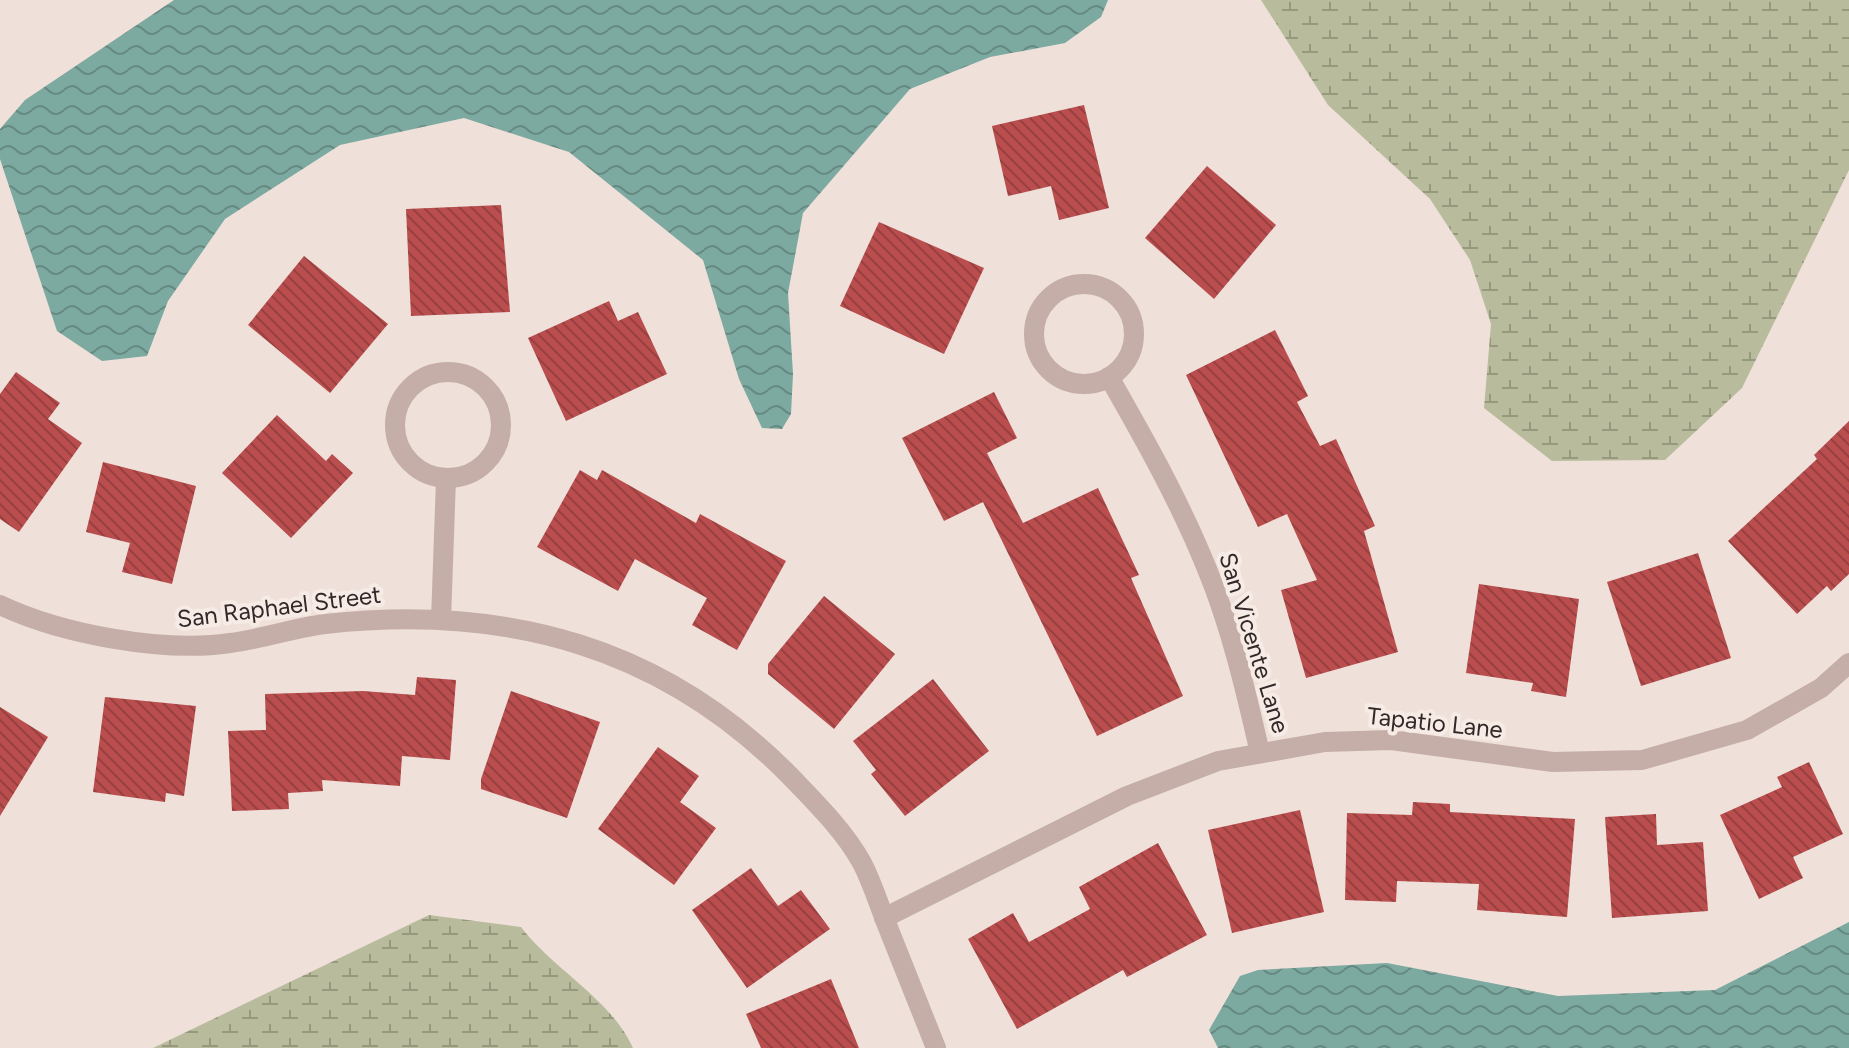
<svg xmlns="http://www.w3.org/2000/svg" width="1849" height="1048" font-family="Figtree,sans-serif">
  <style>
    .wetland { fill: url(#wetland-marsh) }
    .water { fill: url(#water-waves) }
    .building { fill: url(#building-back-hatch) }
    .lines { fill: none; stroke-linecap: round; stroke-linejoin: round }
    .street { stroke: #c5aea7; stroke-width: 20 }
    .labels { text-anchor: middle; stroke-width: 8; stroke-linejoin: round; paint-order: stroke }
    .street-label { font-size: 24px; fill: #332827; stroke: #f7ebe6 }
  </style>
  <defs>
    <pattern id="wetland-marsh" width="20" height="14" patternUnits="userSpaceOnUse" patternTransform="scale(2)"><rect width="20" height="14" fill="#b9bc9c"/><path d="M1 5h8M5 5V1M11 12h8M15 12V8" fill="none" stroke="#97997f"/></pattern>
    <pattern id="water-waves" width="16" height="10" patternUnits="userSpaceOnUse" patternTransform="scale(2)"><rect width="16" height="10" fill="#7ca9a0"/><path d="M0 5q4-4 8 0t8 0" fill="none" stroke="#668a82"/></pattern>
    <pattern id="building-back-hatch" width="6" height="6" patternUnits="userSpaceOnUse" patternTransform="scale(2)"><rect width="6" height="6" fill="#ba4d4d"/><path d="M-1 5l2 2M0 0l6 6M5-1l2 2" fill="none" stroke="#984040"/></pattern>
  </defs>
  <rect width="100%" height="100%" fill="#efe0da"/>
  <g class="wetland">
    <path d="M1261 0H1849V170L1742 388 1665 460 1552 461 1484 408 1491 324 1470 260 1430 199 1328 105Z"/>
    <path d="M429 915 521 927C554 970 611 999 633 1048H153Z"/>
  </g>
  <g class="water">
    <path d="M174 0H1108L1101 17 1065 43 990 57 910 89 803 213 788 293 793 374 791 414 782 429 762 428 739 379 703 260 569 152 464 118 340 145 225 219 168 301 147 356 102 361 57 331 0 159V129L25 100Z"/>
    <path d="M1849 922V1048H1218L1209 1030 1240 976 1258 970 1387 963 1558 996 1715 990Z"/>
  </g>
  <g class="building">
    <path d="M1084 105 1109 208 1059 220 1051 186 1008 196 992 126Z"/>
    <path d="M1207 166 1276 225 1214 299 1145 238Z"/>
    <path d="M501 205 510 312 411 316 406 209Z"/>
    <path d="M879 222 984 268 944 354 840 306Z"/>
    <path d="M304 256 388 324 330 393 248 325Z"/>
    <path d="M609 301 618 321 638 312 667 374 566 421 528 338Z"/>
    <path d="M1275 330 1308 396 1297 402 1320 446 1336 439 1375 526 1364 531 1398 652 1306 678 1281 590 1317 580 1287 514 1258 527 1186 375Z"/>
    <path d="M16 372 60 403 48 419 82 443 19 532 0 519V394Z"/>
    <path d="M994 392 1017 438 987 453 1023 523 1098 488 1139 575 1131 578 1183 696 1097 736 983 502 944 521 902 438Z"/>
    <path d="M277 415 326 461 332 454 353 473 291 538 222 473Z"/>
    <path d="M1849 421V574L1831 591 1827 586 1797 614 1728 541 1817 459 1814 455Z"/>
    <path d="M103 462 196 486 172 584 122 572 130 543 86 532Z"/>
    <path d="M580 470 597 480 602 470 696 523 700 514 786 561 737 650 692 625 707 598 635 559 618 591 537 547Z"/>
    <path d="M1698 553 1731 658 1641 686 1607 582Z"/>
    <path d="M1479 584 1579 599 1566 697 1531 691 1533 683 1466 673Z"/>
    <path d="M824 596 895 654 834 729 768 674V664Z"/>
    <path d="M417 677 456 680 450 760 402 756 400 786 322 780 323 791 288 793 289 809 232 811 228 731 266 730 265 694 363 691 415 695Z"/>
    <path d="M933 679 989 751 905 816 871 774 876 770 853 741Z"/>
    <path d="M511 691 600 722 567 818 481 789V779Z"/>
    <path d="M105 697 196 706 184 796 166 793 165 802 93 792Z"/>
    <path d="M0 707 48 737 0 816Z"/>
    <path d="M658 747 699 776 680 802 716 828 674 885 598 829Z"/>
    <path d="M1809 762 1843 834 1793 857 1803 878 1759 899 1720 815 1782 787 1777 777Z"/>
    <path d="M1413 802 1450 804V812L1575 819 1567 917 1477 910 1479 884 1397 881 1396 902 1345 900 1347 813 1412 815Z"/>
    <path d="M1300 810 1324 912 1232 933 1208 830Z"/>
    <path d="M1656 814 1657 845 1703 842 1708 911 1612 918 1605 817Z"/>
    <path d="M1158 843 1207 935 1127 977 1123 970 1017 1029 968 939 1013 913 1029 942 1090 909 1079 887Z"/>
    <path d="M751 868 778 906 801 890 830 929 747 988 692 910Z"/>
    <path d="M831 979 859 1048H761L746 1014Z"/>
  </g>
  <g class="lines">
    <g class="street">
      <circle cx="1084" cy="334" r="50"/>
      <circle cx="448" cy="425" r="53"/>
      <path d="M1109 377C1145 440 1180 502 1207 569 1231 627 1246 692 1260 753"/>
      <path d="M0 605C61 634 163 653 230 643 262 639 293 628 325 624 506 604 664 646 793 779 817 804 845 832 862 863 872 882 879 905 887 925 903 966 920 1007 936 1048"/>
      <path d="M441 620 446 479"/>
      <path d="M884 918 1127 796 1218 761 1325 742 1391 740 1553 762 1642 760 1747 730 1821 688 1849 663"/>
    </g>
  </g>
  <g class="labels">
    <g class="street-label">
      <text transform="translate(279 607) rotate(-7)" y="8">San Raphael Street</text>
      <text transform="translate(1254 643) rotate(73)" y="8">San Vicente Lane</text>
      <text transform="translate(1435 723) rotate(6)" y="8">Tapatio Lane</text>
    </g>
  </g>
</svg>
